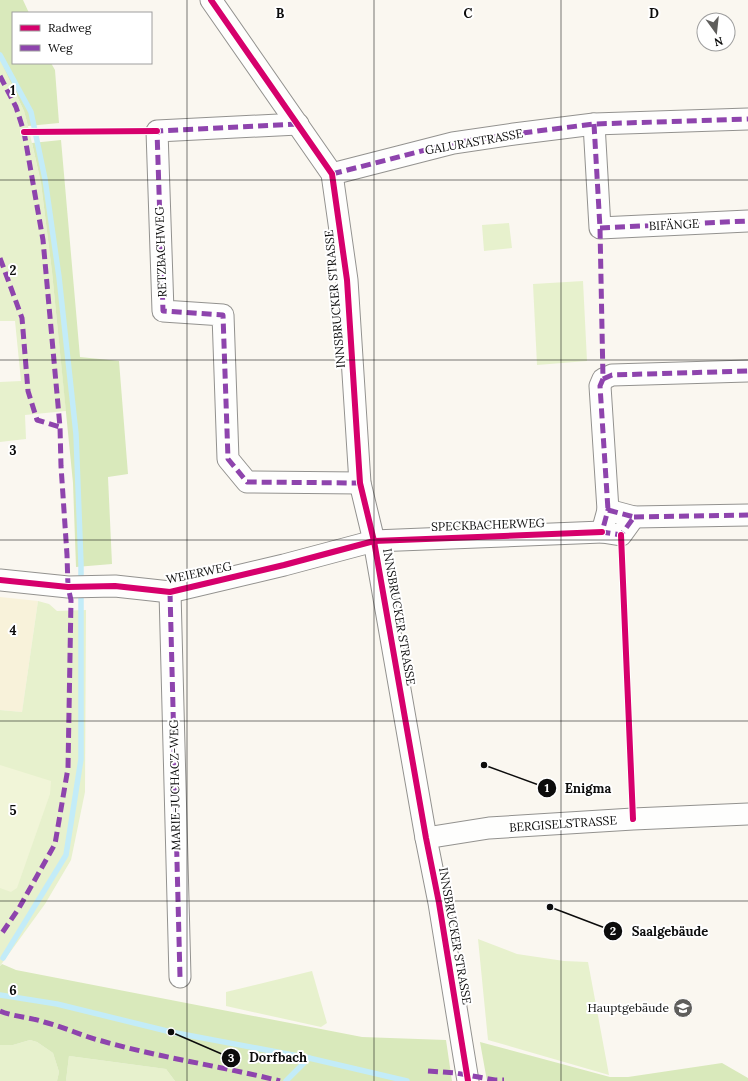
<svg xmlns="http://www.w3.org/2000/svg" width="748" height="1081" font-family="Lora,serif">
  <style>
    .farmland { fill: #f8f2da }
    .green { fill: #e7f1cd }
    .forest { fill: #d9e9bb }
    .pitch { fill: #f1f5d8 }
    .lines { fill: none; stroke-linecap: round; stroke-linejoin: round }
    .stream { stroke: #c3ecf8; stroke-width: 5.5 }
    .street-casing { stroke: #93928f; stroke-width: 23 }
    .street { stroke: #fefefd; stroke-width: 21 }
    .quiet { stroke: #8e44ad; stroke-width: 5; stroke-dasharray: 10 5; stroke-linecap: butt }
    .cycleway-casing { stroke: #fff; stroke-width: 8 }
    .cycleway { stroke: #d6006c; stroke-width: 6 }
    .grid { fill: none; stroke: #0c0c0c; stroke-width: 1; stroke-opacity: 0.55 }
    .labels { text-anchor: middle; stroke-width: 4; stroke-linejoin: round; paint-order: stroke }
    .street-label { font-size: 12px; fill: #0c0c0c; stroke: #fff }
    .poi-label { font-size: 12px; fill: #0c0c0c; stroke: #fff; text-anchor: end }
    .grid-label { font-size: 13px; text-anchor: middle; font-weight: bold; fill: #0c0c0c; stroke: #fff; stroke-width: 4; stroke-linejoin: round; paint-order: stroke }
    .leader { fill: none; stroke: #0c0c0c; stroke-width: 1.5 }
    .callout-dot { fill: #0c0c0c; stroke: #fff; stroke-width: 1.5 }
    .mark-label { font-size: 12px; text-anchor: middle; font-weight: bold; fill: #fff }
    .callout-label { font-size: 13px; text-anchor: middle; font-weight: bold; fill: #0c0c0c; stroke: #fff; stroke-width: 4; stroke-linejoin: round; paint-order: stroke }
  </style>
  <rect width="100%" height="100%" fill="#faf7f0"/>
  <path class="farmland" d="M0 597 38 601 22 712 0 710Z"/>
  <g class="green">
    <path d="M0 60 24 111 28 126 41 183 52 272 66 411 25 415 26 439 0 442V382L21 381 15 321H0Z"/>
    <path d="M509 223 512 248 484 251 482 225Z"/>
    <path d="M583 281 587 361 537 365 533 284Z"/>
    <path d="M38 601 49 604 57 611 86 610 85 792 71 860 45 904 0 966V710L22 712Z"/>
    <path d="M478 939 517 954 564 961 588 962 609 1075 488 1040Z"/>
    <path d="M312 971 327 1023 321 1027 226 1006V992Z"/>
    <path d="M30 1040 37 1042 53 1053 59 1072 57 1081H0V1045H13Z"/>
    <path d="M69 1056 166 1069 175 1081H66Z"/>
  </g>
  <g class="forest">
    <path d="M0 0H23L29 13H13V63H51L55 70 59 123 28 126 24 111 0 60Z"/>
    <path d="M61 140 80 357 119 361 128 474 108 477 112 564 76 567 73 483 52 272 41 183 32 143Z"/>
    <path d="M2 964 16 970 362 1037 446 1040 452 1081H175L166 1069 69 1056 66 1081H57L59 1072 53 1053 37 1042 30 1040 13 1045H0V966Z"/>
    <path d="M480 1042 610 1077H628L722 1063 748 1078V1081H487Z"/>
  </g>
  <path class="pitch" d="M0 765 51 781 50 794 17 888 11 892 0 888Z"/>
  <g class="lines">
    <g class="stream">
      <path d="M0 55 31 112 45 179 59 277 76 434 81 564V759L66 855 3 958"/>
      <path d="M0 995 57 1004 171 1032 309 1058 407 1081"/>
      <path d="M286 1081 309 1058"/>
    </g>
    <defs>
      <g id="street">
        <path d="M211 0 332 174 347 280 360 483 374 541 426 838 439 903 468 1081"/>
        <path d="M298 124 157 131 163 311 223 315 228 459 247 482 360 483"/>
        <path d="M594 124 600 228 748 221"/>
        <path d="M332 174 453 143 514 134 594 124 748 119"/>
        <path d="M608 510 600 386 603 379 612 375 748 371"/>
        <path d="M608 510 634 517 621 535 602 532Z"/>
        <path d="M634 517 748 515"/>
        <path d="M0 580 68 587 115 586 170 592 284 565 374 541 602 532"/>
        <path d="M170 592 180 977"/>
        <path d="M426 838 489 828 633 819 748 814"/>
      </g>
    </defs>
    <use href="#street" class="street-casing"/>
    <use href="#street" class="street"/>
    <g class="quiet">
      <path d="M0 76 16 107 24 132 43 240 60 427 61 466 67 555 68 587 71 600 68 768 55 844 19 908 0 936"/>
      <path d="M298 124 157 131 163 311 223 315 228 459 247 482 360 483"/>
      <path d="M594 124 600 228 603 379"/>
      <path d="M332 174 453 143 514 134 594 124 748 119"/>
      <path d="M600 228 748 221"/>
      <path d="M0 258 22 318 28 391 37 420 60 427"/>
      <path d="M603 379 612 375 748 371"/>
      <path d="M603 379 600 386 608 510"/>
      <path d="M608 510 634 517 621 535 602 532Z"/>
      <path d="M634 517 748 515"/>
      <path d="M170 592 180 977"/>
      <path d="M0 1011C14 1017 30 1017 44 1022 64 1027 82 1036 102 1041 161 1058 221 1066 280 1081"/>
      <path d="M428 1071 456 1073 495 1080H504"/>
    </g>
    <defs>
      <g id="cycleway">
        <path d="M211 0 332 174 347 280 360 483 374 541 426 838 439 903 468 1081"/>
        <path d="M24 132 157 131"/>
        <path d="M621 535 633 819"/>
        <path d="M0 580 68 587 115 586 170 592 284 565 374 541 602 532"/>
      </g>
    </defs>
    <use href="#cycleway" class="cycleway-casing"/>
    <use href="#cycleway" class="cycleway"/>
  </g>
  <path class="grid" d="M187 0V1081M374 0V1081M561 0V1081M0 180H748M0 360H748M0 540H748M0 721H748M0 901H748"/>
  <defs>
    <symbol id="school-disc" viewBox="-11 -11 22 22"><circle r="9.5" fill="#5f5e5c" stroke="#fff"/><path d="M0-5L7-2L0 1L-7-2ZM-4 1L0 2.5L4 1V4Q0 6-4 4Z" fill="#fff"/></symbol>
  </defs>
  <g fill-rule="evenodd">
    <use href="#school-disc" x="672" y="997" width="22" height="22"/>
  </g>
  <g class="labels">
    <g class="street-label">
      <text transform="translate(474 142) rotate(-10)" y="4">GALURASTRASSE</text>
      <text transform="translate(674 225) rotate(-3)" y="4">BIFÄNGE</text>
      <text transform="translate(161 252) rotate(-92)" y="4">RETZBACHWEG</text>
      <text transform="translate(335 299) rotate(-95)" y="4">INNSBRUCKER STRASSE</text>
      <text transform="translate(488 525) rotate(-2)" y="4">SPECKBACHERWEG</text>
      <text transform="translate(199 573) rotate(-12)" y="4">WEIERWEG</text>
      <text transform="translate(399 617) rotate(80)" y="4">INNSBRUCKER STRASSE</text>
      <text transform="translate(175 785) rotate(-91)" y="4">MARIE-JUCHACZ-WEG</text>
      <text transform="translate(563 824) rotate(-4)" y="4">BERGISELSTRASSE</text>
      <text transform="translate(455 936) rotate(80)" y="4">INNSBRUCKER STRASSE</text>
    </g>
    <g class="poi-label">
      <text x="669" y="1012">Hauptgebäude</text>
    </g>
  </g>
  <g class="grid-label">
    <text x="280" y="18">B</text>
    <text x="468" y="18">C</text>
    <text x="654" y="18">D</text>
    <text x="13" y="95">1</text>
    <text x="13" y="275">2</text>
    <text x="13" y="455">3</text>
    <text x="13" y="635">4</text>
    <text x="13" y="815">5</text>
    <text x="13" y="995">6</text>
  </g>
  <path class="leader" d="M484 765L547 788M550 907L613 931M171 1032L231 1058"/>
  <g class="callout-dot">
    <circle cx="484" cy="765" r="4"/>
    <circle cx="550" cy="907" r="4"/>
    <circle cx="171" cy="1032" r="4"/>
    <circle cx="547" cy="788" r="10"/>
    <circle cx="613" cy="931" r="10"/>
    <circle cx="231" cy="1058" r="10"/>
  </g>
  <g class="mark-label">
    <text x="547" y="792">1</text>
    <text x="613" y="935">2</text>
    <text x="231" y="1062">3</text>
  </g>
  <g class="callout-label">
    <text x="588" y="793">Enigma</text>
    <text x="670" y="936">Saalgebäude</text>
    <text x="278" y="1062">Dorfbach</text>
  </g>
  <rect x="12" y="12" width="140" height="52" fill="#ffffff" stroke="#9e9e9e"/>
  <rect x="20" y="25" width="20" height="6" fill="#d6006c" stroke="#9e9e9e"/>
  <text x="48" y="32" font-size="12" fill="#0c0c0c">Radweg</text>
  <rect x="20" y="45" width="20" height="6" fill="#8e44ad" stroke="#9e9e9e"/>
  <text x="48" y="52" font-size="12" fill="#0c0c0c">Weg</text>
  <g transform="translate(716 32) rotate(165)"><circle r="19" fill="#ffffff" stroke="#9e9e9e"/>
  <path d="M0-3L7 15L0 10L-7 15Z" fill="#5f5e5c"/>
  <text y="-6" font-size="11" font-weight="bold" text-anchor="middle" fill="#0c0c0c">N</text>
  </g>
</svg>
